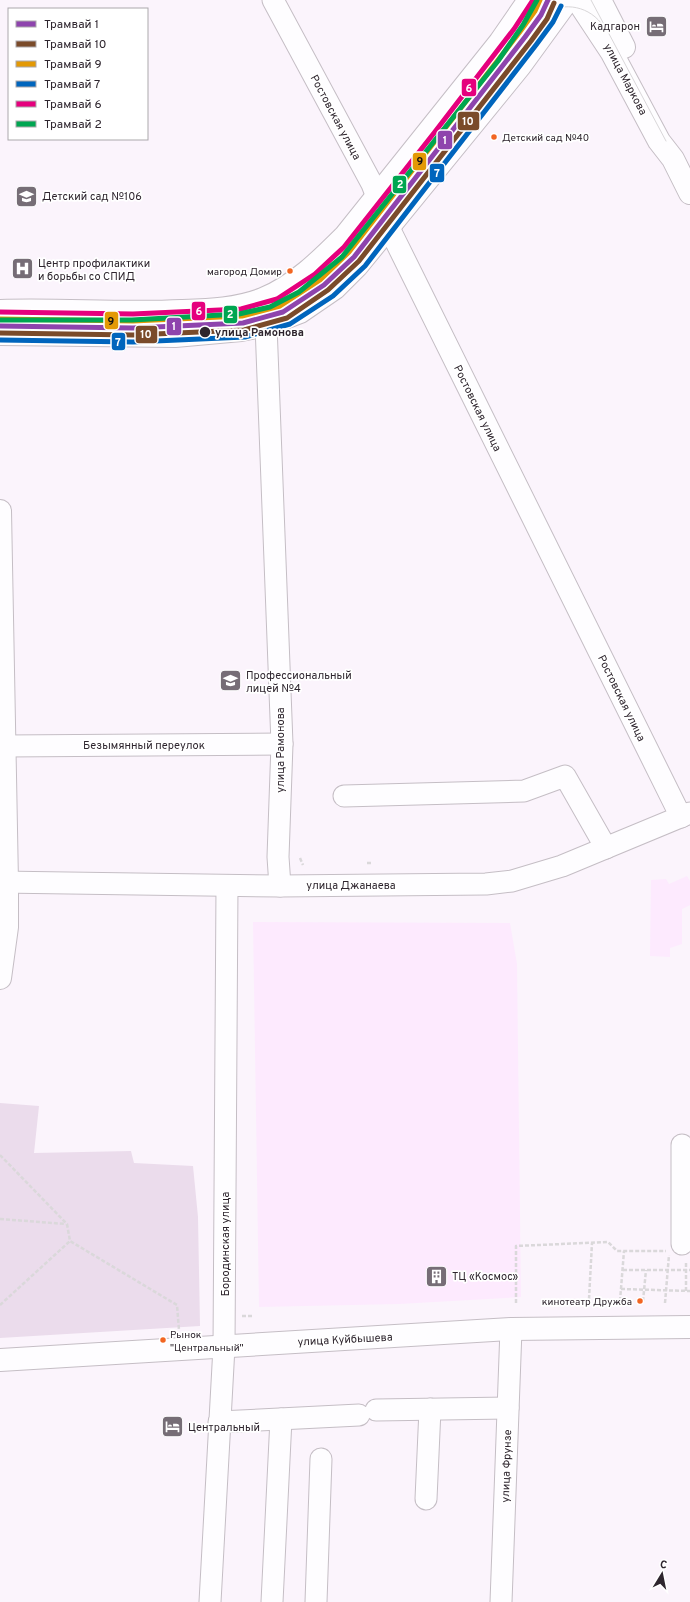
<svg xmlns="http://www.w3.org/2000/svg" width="690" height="1602" font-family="Overpass,sans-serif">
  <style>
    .built { fill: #fdeafe }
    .green { fill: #ebdcec }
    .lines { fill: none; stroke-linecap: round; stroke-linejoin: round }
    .minor-casing { stroke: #c5bec5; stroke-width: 23 }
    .major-casing { stroke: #c5bec5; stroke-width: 24 }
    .path { stroke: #dad8da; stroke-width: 2.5; stroke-dasharray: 4 2; stroke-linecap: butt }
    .minor { stroke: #fefdff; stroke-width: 21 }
    .major { stroke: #fefdff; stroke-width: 22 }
    .tram { stroke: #d9d7d9; stroke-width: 1 }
    .tram-1-casing { stroke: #fff; stroke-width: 8 }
    .tram-2-casing { stroke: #fff; stroke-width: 8 }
    .tram-3-casing { stroke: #fff; stroke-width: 8 }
    .tram-4-casing { stroke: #fff; stroke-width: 8 }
    .tram-5-casing { stroke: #fff; stroke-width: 8 }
    .tram-6-casing { stroke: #fff; stroke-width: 8 }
    .tram-1 { stroke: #8e44ad; stroke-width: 5 }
    .tram-2 { stroke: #7a4b2a; stroke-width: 5 }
    .tram-3 { stroke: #e39905; stroke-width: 5 }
    .tram-4 { stroke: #0065bd; stroke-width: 5 }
    .tram-5 { stroke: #e5007d; stroke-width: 5 }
    .tram-6 { stroke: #00a651; stroke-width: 5 }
    .bus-dot { fill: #f26522; stroke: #fff; stroke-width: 1.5 }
    .stop-dot { fill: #2e252e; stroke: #fff; stroke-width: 1.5 }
    .labels { text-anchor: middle; stroke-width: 3.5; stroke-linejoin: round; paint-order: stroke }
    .bus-label { font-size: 10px; fill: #2e252e; stroke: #fff; text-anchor: start }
    .poi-label { font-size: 11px; fill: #2e252e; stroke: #fff; text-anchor: start }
    .street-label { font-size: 11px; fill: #2e252e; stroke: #fff }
    .stop-label { font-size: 11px; font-weight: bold; fill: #2e252e; stroke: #fff; text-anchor: start }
    .line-badge { stroke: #fff; stroke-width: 1.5 }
    .badge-label { font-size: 11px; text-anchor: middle; font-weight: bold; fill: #fff }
    .pale-badge-label { font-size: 11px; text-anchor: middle; font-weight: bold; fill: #111 }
  </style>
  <rect width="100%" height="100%" fill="#fbf4fc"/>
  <g class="built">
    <path d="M687 876 690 881V905L682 909V944L670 948V957L650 956 651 880 666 879 669 884Z"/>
    <path d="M253 922 510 923 517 964 521 1297 399 1304 259 1307Z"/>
  </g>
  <path class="green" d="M0 1103 39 1106 34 1153 131 1151 134 1163 193 1166 198 1217 200 1326 0 1338Z"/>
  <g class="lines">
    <defs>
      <g id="minor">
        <path d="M273 0 372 184 389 228 681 817"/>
        <path d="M266 325 282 744 278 857 280 886"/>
        <path d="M5 746 282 744"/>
        <path d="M344 796 524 791 565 776 606 848"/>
        <path d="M0 882 280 886 486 884 512 881 562 866 690 813"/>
        <path d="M682 1145V1244"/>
        <path d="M376 1410 508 1408"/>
        <path d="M219 1422 359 1415"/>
        <path d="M426 1499 430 1409"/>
        <path d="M210 1602 224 1347 227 886"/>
        <path d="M272 1602 281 1419"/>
        <path d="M316 1602 321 1459"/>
        <path d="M501 1602 511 1329"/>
      </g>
      <g id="major">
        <path d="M577 0 612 53 659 141 673 159 690 193"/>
        <path d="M600 0 624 47"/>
        <path d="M0 311C61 309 122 314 182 311 209 310 238 309 263 299 295 286 321 260 345 236L500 42 529 0"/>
        <path d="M0 334 175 336 241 330 266 325 300 312 335 288 357 266 520 66 568 0"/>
        <path d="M0 511 7 882V927L0 978"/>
        <path d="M0 1360 511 1329 690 1327"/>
      </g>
    </defs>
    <use href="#minor" class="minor-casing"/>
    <use href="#major" class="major-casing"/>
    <g class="path">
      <path d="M300 858 303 865"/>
      <path d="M367 863H372"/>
      <path d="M0 1155 67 1224 70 1241 177 1305 179 1330"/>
      <path d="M0 1219 66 1224"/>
      <path d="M623 1270H690"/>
      <path d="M621 1289 690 1291"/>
      <path d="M686 1291V1261"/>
      <path d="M589 1299 592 1243"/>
      <path d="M620 1301 624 1251"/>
      <path d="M643 1301 646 1270"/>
      <path d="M516 1303V1246L608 1242 617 1251H666"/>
      <path d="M665 1303 669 1255"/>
      <path d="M0 1305 70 1241"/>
      <path d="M242 1316H253"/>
    </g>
    <use href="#minor" class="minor"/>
    <use href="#major" class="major"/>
    <g class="tram">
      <path d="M591 0 666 141"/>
      <path d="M541 15C560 2 586 4 601 23"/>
    </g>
    <defs>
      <path id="tram-1" d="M0 326 133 328 243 323 283 312 324 285 354 257 525 37 541 15 548 0"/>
      <path id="tram-2" d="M0 333 133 335 244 330 287 318 328 290 359 261 531 41 547 19 554 3"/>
      <path id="tram-3" d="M0 319 133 321 242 316 280 306 320 280 349 252 519 33 535 11 540 0"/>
      <path id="tram-4" d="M0 340 133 342 245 337 290 324 333 296 365 266 536 45 553 22 561 6"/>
      <path id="tram-5" d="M0 312 133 314 241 309 277 299 315 274 344 247 434 133 514 29 533 0"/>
      <path id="tram-6" d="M0 320H132L239 314 270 307 299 292 342 257 498 61 523 25 537 0"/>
    </defs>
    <use href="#tram-1" class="tram-1-casing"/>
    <use href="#tram-2" class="tram-2-casing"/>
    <use href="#tram-3" class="tram-3-casing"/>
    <use href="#tram-4" class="tram-4-casing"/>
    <use href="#tram-5" class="tram-5-casing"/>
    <use href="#tram-6" class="tram-6-casing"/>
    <use href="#tram-1" class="tram-1"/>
    <use href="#tram-2" class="tram-2"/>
    <use href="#tram-3" class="tram-3"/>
    <use href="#tram-4" class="tram-4"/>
    <use href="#tram-5" class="tram-5"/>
    <use href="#tram-6" class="tram-6"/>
  </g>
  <defs>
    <symbol id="hotel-square" viewBox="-11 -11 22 22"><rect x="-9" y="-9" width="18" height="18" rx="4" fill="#766d76" stroke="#fff"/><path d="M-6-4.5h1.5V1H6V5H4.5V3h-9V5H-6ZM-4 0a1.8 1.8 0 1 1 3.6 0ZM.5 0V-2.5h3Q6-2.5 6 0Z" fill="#fff"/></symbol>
    <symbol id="school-square" viewBox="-11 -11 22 22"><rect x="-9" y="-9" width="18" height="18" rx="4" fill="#766d76" stroke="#fff"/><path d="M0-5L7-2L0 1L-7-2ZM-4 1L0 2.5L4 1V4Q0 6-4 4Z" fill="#fff"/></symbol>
    <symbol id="hospital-square" viewBox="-11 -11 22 22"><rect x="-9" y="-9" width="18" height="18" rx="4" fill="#766d76" stroke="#fff"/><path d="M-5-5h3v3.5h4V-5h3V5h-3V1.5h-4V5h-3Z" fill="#fff"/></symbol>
    <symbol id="university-square" viewBox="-11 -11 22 22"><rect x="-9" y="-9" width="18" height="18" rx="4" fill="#766d76" stroke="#fff"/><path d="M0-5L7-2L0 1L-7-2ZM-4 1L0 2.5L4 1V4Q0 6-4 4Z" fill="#fff"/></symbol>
    <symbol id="building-square" viewBox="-11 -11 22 22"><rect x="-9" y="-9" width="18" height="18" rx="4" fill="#766d76" stroke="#fff"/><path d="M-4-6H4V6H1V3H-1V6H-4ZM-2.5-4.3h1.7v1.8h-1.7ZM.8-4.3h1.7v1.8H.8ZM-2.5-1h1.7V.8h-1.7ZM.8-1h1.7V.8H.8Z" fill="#fff"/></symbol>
  </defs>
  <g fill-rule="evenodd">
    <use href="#hotel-square" x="644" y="14" width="25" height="25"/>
    <use href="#school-square" x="14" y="184" width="25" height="25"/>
    <use href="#hospital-square" x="10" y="256" width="25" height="25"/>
    <use href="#university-square" x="218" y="668" width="25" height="25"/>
    <use href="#building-square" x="424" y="1264" width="25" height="25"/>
    <use href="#hotel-square" x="160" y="1414" width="25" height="25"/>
  </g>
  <g class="bus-dot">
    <circle cx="494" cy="137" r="3.5"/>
    <circle cx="290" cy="271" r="3.5"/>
    <circle cx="640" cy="1301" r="3.5"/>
    <circle cx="163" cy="1340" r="3.5"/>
  </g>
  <circle class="stop-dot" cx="205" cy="332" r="6"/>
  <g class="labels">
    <g class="bus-label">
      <text x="502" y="141">Детский сад №40</text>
      <text x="282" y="275" text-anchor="end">магород Домир</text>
      <text x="632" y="1305" text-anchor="end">кинотеатр Дружба</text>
      <text x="170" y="1338">Рынок<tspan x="170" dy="13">"Центральный"</tspan></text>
    </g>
    <g class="poi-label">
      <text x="640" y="30" text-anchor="end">Кадгарон</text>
      <text x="42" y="200">Детский сад №106</text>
      <text x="38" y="267">Центр профилактики<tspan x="38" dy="13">и борьбы со СПИД</tspan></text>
      <text x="246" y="679">Профессиональный<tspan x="246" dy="13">лицей №4</tspan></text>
      <text x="452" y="1280">ТЦ «Космос»</text>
      <text x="188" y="1431">Центральный</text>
    </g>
    <g class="street-label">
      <text transform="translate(626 79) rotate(62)" y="4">улица Маркова</text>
      <text transform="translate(336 117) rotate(62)" y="4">Ростовская улица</text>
      <text transform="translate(478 408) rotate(64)" y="4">Ростовская улица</text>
      <text transform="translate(622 698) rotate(64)" y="4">Ростовская улица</text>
      <text x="144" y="749">Безымянный переулок</text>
      <text transform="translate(280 750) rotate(-90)" y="4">улица Рамонова</text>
      <text x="351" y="889">улица Джанаева</text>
      <text transform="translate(225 1244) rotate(-90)" y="4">Бородинская улица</text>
      <text transform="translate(345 1339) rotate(-3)" y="4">улица Куйбышева</text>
      <text transform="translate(506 1466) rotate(-88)" y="4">улица Фрунзе</text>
    </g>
    <g class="stop-label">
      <text x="215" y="336">улица Рамонова</text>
    </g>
  </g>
  <g class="line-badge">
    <rect x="461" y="78" width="16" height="19" rx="4" fill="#e5007d"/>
    <rect x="457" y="111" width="23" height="20" rx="4" fill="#7a4b2a"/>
    <rect x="437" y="130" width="16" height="20" rx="4" fill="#8e44ad"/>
    <rect x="412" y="152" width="15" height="19" rx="4" fill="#e39905"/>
    <rect x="429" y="163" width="16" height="20" rx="4" fill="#0065bd"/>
    <rect x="392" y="175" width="15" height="19" rx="4" fill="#00a651"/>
    <rect x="191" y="301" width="15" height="20" rx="4" fill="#e5007d"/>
    <rect x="223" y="305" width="15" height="19" rx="4" fill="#00a651"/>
    <rect x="104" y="311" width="15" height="19" rx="4" fill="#e39905"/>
    <rect x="166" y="317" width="16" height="19" rx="4" fill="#8e44ad"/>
    <rect x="135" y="325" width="23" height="19" rx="4" fill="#7a4b2a"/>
    <rect x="111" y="332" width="15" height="19" rx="4" fill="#0065bd"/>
  </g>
  <g class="badge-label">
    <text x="469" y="92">6</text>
    <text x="468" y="125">10</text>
    <text x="445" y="144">1</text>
    <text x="437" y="177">7</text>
    <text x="400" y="188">2</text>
    <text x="199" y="315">6</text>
    <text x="230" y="318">2</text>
    <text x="174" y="330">1</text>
    <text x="146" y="338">10</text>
    <text x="118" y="346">7</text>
  </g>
  <g class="pale-badge-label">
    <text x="420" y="165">9</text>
    <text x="111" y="325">9</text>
  </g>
  <rect x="8" y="8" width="140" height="132" fill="#ffffff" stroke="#aba8ab"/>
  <rect x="16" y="21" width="20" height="6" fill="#8e44ad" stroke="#aba8ab"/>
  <text x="44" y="28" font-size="12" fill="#2e252e">Трамвай 1</text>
  <rect x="16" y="41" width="20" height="6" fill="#7a4b2a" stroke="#aba8ab"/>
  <text x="44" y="48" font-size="12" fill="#2e252e">Трамвай 10</text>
  <rect x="16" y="61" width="20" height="6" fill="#e39905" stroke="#aba8ab"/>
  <text x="44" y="68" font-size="12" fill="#2e252e">Трамвай 9</text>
  <rect x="16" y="81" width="20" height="6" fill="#0065bd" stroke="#aba8ab"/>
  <text x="44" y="88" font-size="12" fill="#2e252e">Трамвай 7</text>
  <rect x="16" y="101" width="20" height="6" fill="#e5007d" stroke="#aba8ab"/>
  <text x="44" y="108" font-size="12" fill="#2e252e">Трамвай 6</text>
  <rect x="16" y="121" width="20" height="6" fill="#00a651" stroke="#aba8ab"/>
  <text x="44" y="128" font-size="12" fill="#2e252e">Трамвай 2</text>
  <g transform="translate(662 1574) rotate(10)" stroke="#ffffff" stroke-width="3" paint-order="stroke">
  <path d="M0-3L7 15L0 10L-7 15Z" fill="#2e252e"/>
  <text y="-6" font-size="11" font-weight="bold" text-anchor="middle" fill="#2e252e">С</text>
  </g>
</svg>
